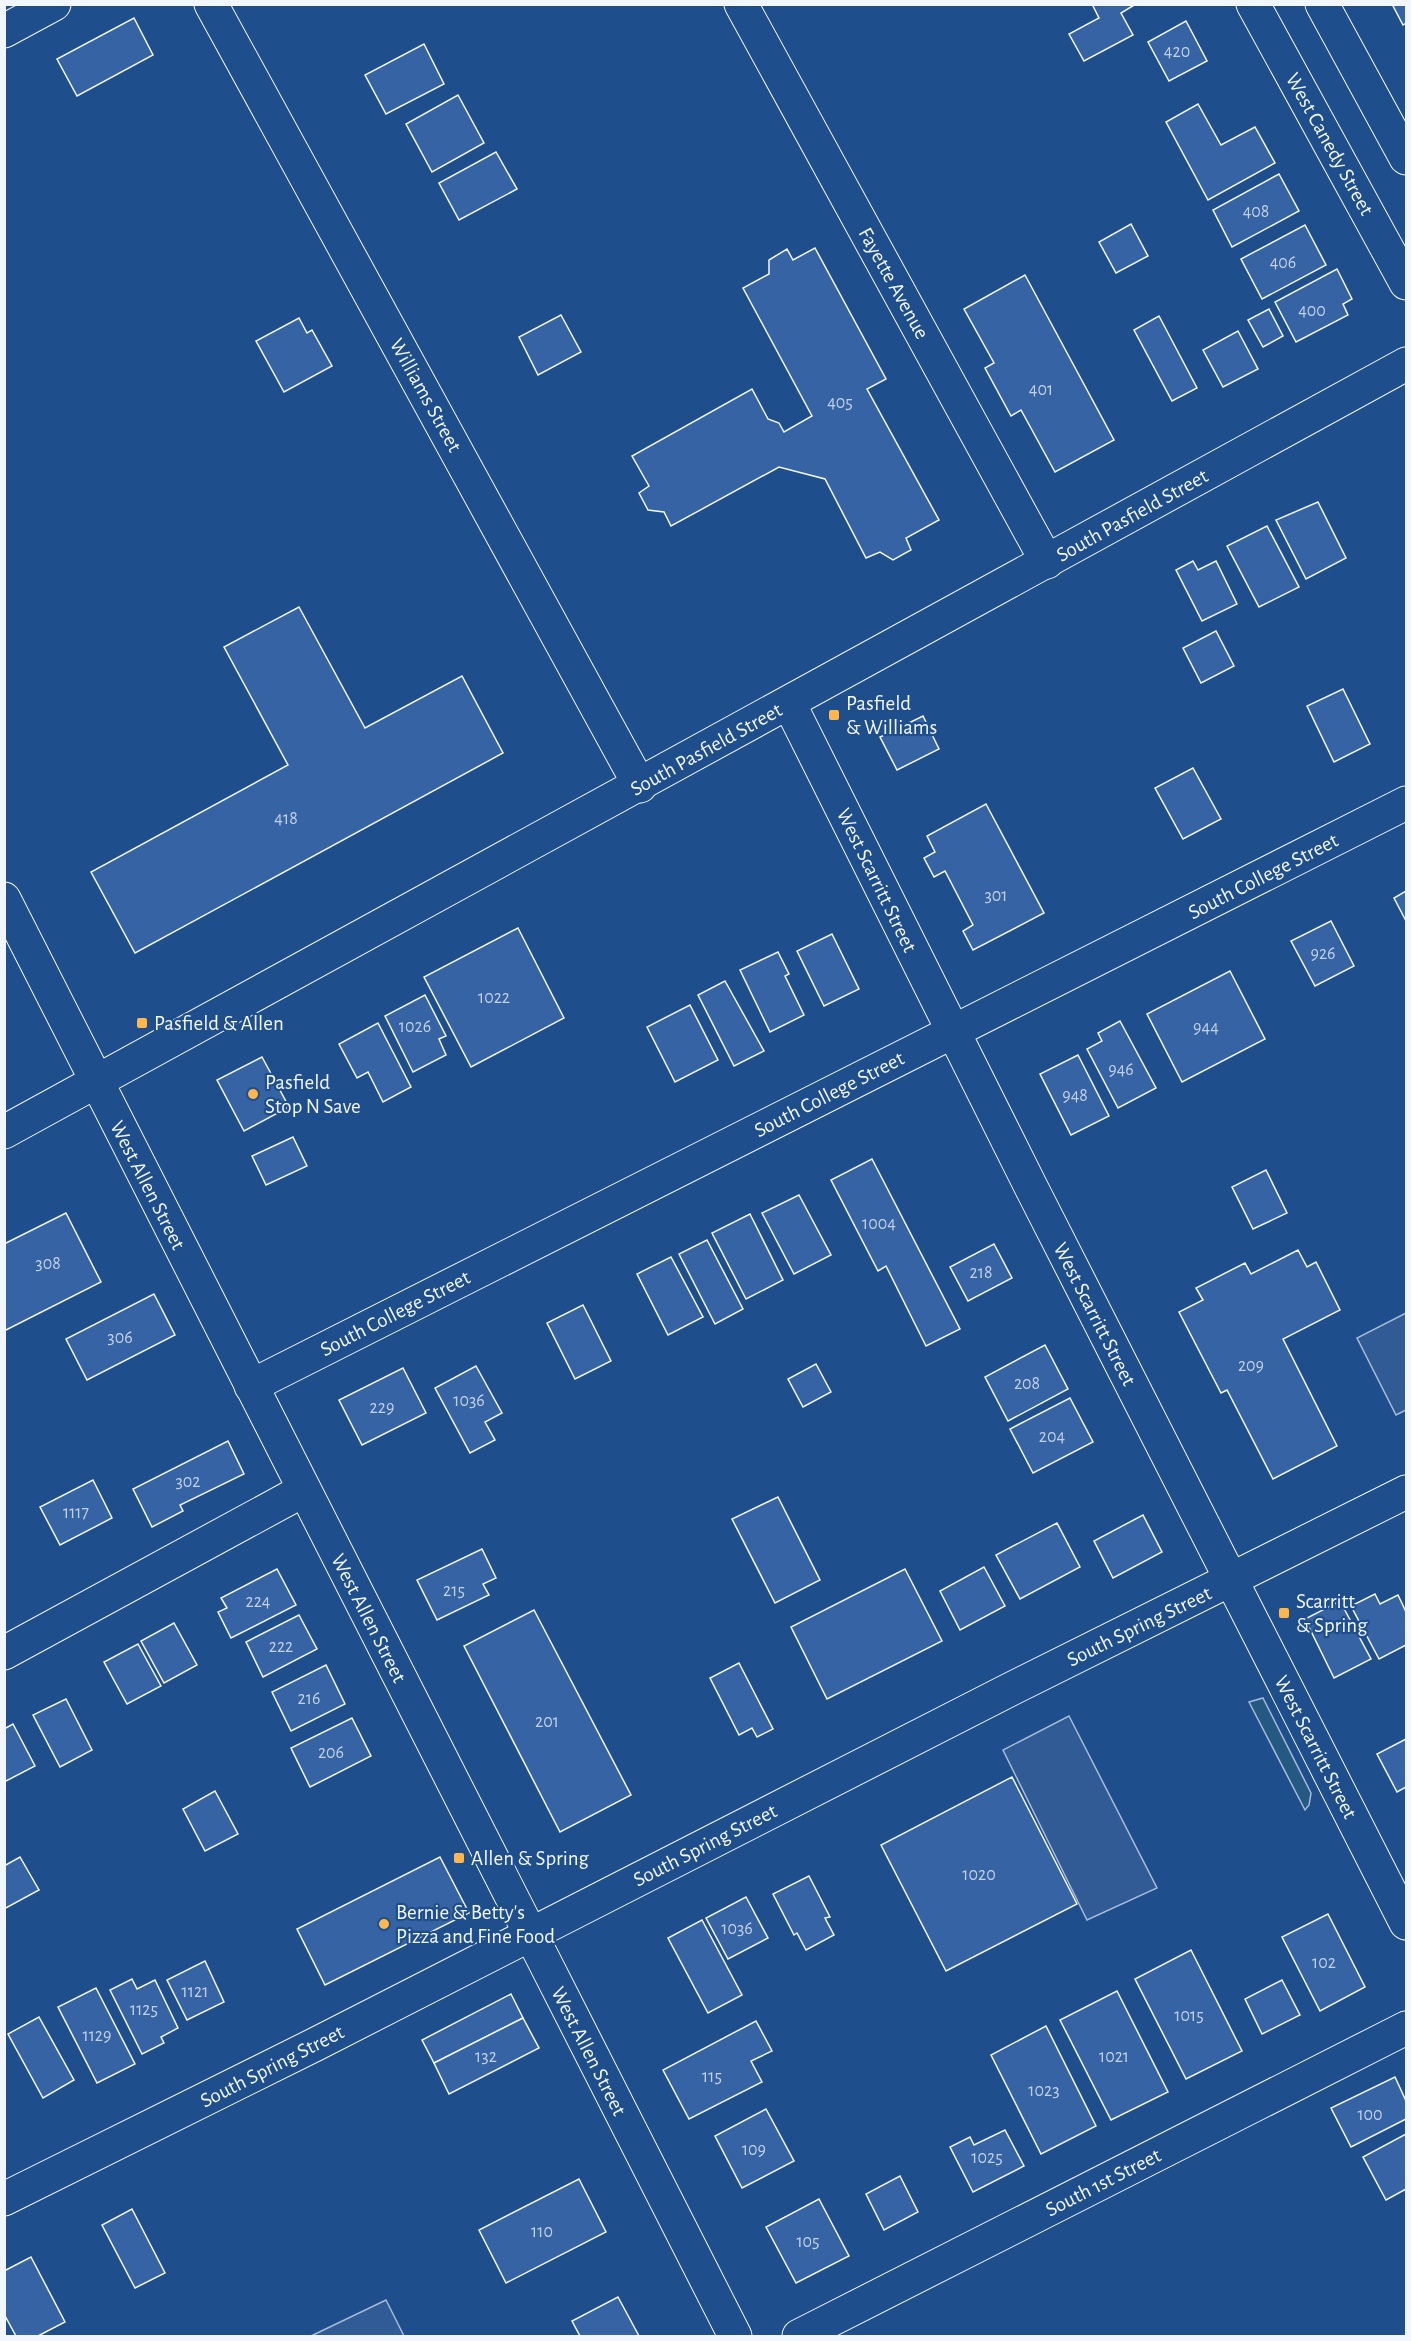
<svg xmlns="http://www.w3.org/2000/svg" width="1411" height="2341" font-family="'Alegreya Sans',sans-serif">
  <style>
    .green { fill: #245a82; stroke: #a8bbd7; stroke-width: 1.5 }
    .parking { fill: #305b95; stroke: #a8bbd7; stroke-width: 1.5 }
    .building { fill: #3563a3; stroke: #f2f6ff; stroke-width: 1.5 }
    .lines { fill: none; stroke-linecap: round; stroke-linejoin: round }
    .minor-casing { stroke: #f2f6ff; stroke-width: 35 }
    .minor { stroke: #1f4e8c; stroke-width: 33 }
    .poi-dot { fill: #ffb74d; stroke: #1f4e8c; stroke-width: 2 }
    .labels { text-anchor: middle; stroke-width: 4.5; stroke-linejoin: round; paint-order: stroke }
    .number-label { font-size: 18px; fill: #c3d1e8 }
    .street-label { font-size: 21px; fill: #f2f6ff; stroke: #1f4e8c }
    .poi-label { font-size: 21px; fill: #f2f6ff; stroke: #1f4e8c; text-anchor: start }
  </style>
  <rect width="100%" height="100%" fill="#1f4e8c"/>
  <path class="green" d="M1263 1698 1311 1793 1309 1805 1305 1810 1249 1702Z"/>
  <g class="parking">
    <path d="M1406 1313V1410L1396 1415 1357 1338Z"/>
    <path d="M1069 1716 1157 1888 1087 1920 1003 1750Z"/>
    <path d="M386 2300 404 2336H311Z"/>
  </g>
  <g class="building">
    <path d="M1092 4H1136L1121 13 1133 35 1084 61 1069 34 1099 18Z"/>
    <path d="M1392 4H1406V23L1403 25Z"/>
    <path d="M134 18 153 55 77 96 57 59Z"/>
    <path d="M1186 21 1207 61 1169 81 1148 42Z"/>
    <path d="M424 44 444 84 386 114 365 75Z"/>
    <path d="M458 95 484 143 432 172 406 124Z"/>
    <path d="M1198 104 1221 145 1255 127 1275 163 1208 200 1166 122Z"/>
    <path d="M496 152 517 189 459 220 439 183Z"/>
    <path d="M1279 174 1299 211 1232 247 1213 210Z"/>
    <path d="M1131 224 1148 256 1116 273 1099 242Z"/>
    <path d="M1305 225 1326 265 1262 299 1241 259Z"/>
    <path d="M815 248 886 379 867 389 939 520 906 538 911 550 893 560 880 552 866 558 825 479 779 467 671 526 664 512 648 510 639 493 649 486 632 456 752 389 768 419 779 423 784 432 812 416 743 288 769 274V260L787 249 793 260Z"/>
    <path d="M1337 269 1352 299 1343 304 1348 315 1296 342 1275 302Z"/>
    <path d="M1025 275 1114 440 1055 472 1021 410 1011 416 985 368 994 363 964 309Z"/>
    <path d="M1269 309 1283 336 1263 347 1248 320Z"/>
    <path d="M561 315 581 352 538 375 519 337Z"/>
    <path d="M1159 316 1197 388 1172 401 1134 330Z"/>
    <path d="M299 318 307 333 312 330 332 366 284 392 256 341Z"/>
    <path d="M1238 331 1258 369 1223 387 1203 350Z"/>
    <path d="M1318 502 1346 558 1306 579 1276 520Z"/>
    <path d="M1267 526 1299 587 1259 607 1227 546Z"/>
    <path d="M1193 561 1198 570 1216 561 1237 604 1202 621 1176 570Z"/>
    <path d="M299 607 365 728 462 676 503 753 135 953 91 872 288 765 224 647Z"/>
    <path d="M1216 631 1234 666 1201 683 1183 648Z"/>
    <path d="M1343 689 1370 744 1334 762 1307 706Z"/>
    <path d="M923 716 939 749 897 770 880 737Z"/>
    <path d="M1193 768 1221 819 1183 839 1155 788Z"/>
    <path d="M986 804 1044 913 973 950 963 931 973 925 945 871 934 877 924 858 935 852 927 836Z"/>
    <path d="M1406 891V921L1394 898Z"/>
    <path d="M1331 921 1354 966 1315 986 1291 941Z"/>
    <path d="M518 928 564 1018 471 1067 424 977Z"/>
    <path d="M832 934 859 989 824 1006 797 951Z"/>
    <path d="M778 952 789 974 785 976 804 1015 770 1032 740 970Z"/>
    <path d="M1230 971 1265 1039 1182 1082 1147 1014Z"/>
    <path d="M725 981 764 1051 734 1066 698 995Z"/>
    <path d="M425 995 446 1036 439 1039 446 1055 413 1072 385 1016Z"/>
    <path d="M690 1005 718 1060 675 1082 647 1027Z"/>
    <path d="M1120 1021 1156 1088 1118 1108 1087 1049 1102 1041 1098 1033Z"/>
    <path d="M378 1023 411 1087 383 1102 368 1072 357 1078 339 1044Z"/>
    <path d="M1078 1055 1109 1116 1071 1135 1040 1074Z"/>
    <path d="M262 1057 289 1107 244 1131 217 1080Z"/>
    <path d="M293 1137 307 1166 266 1185 252 1156Z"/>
    <path d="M872 1159 960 1329 926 1346 886 1266 878 1271 831 1180Z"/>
    <path d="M1266 1170 1287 1213 1253 1229 1232 1187Z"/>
    <path d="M799 1195 831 1255 794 1274 762 1213Z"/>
    <path d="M66 1213 101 1282 4 1331V1244Z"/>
    <path d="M750 1214 783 1280 746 1299 712 1233Z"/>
    <path d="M707 1240 743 1309 715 1324 679 1254Z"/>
    <path d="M994 1244 1012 1278 968 1301 950 1267Z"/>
    <path d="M1298 1250 1307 1267 1316 1262 1340 1310 1283 1339 1337 1446 1273 1479 1227 1390 1221 1393 1179 1312 1203 1300 1196 1288 1245 1263 1251 1274Z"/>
    <path d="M671 1257 703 1317 668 1335 637 1274Z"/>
    <path d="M154 1294 175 1335 87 1380 66 1339Z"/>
    <path d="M583 1305 611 1361 575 1379 547 1323Z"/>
    <path d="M1045 1345 1068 1389 1008 1421 985 1377Z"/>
    <path d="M816 1364 831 1392 803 1407 788 1379Z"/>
    <path d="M476 1366 502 1413 485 1422 495 1440 470 1453 435 1388Z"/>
    <path d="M403 1368 426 1413 362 1445 339 1400Z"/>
    <path d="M1070 1398 1093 1442 1033 1473 1010 1429Z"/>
    <path d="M228 1441 244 1474 180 1505 183 1511 152 1527 133 1489Z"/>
    <path d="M93 1480 112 1518 60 1545 40 1507Z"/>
    <path d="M778 1497 820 1580 775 1603 732 1519Z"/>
    <path d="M1143 1515 1162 1552 1113 1578 1094 1541Z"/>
    <path d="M1057 1523 1080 1567 1020 1599 996 1555Z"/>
    <path d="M482 1549 496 1578 483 1584 489 1595 437 1620 417 1580Z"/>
    <path d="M984 1567 1005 1606 960 1630 940 1591Z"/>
    <path d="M277 1569 296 1605 231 1638 218 1612 227 1608 221 1598Z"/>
    <path d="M905 1569 942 1641 827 1699 791 1627Z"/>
    <path d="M1375 1594 1380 1604 1398 1595 1406 1612V1645L1379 1659 1351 1606Z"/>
    <path d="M1340 1601 1371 1659 1334 1678 1305 1619Z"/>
    <path d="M534 1610 631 1795 560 1832 464 1646Z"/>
    <path d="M299 1615 317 1649 263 1677 246 1642Z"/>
    <path d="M174 1623 197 1665 164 1683 141 1641Z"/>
    <path d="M138 1644 161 1686 127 1704 104 1662Z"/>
    <path d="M739 1663 773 1729 757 1737 752 1728 739 1735 710 1678Z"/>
    <path d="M326 1665 345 1704 291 1731 272 1692Z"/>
    <path d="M66 1699 92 1750 60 1767 33 1715Z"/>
    <path d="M352 1718 371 1756 310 1787 291 1748Z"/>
    <path d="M13 1724 35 1766 4 1782V1729Z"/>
    <path d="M1406 1739V1787L1397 1792 1377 1754Z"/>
    <path d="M1012 1777 1077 1904 946 1971 881 1845Z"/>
    <path d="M215 1791 238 1834 205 1851 183 1809Z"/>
    <path d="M20 1857 39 1890 4 1909V1866Z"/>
    <path d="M440 1857 469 1913 325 1985 297 1929Z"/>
    <path d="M809 1876 830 1917 825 1918 834 1935 806 1950 797 1933 794 1935 773 1894Z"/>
    <path d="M746 1897 768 1938 728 1959 706 1918Z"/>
    <path d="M1328 1914 1365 1987 1320 2011 1282 1937Z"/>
    <path d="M702 1920 742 1995 708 2013 668 1938Z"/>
    <path d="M1191 1950 1242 2051 1186 2079 1135 1979Z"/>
    <path d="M205 1961 224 2002 187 2020 167 1980Z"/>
    <path d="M132 1979 137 1989 155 1980 178 2028 161 2037 164 2043 142 2054 110 1990Z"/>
    <path d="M1282 1980 1300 2015 1262 2034 1245 1999Z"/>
    <path d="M96 1988 135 2064 97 2083 58 2007Z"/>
    <path d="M1117 1991 1168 2092 1111 2120 1060 2020Z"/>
    <path d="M511 1994 523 2018 434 2063 422 2040Z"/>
    <path d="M39 2017 74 2080 43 2098 8 2034Z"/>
    <path d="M523 2018 539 2048 449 2094 434 2063Z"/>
    <path d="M756 2021 772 2051 751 2061 762 2082 689 2119 663 2070Z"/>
    <path d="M1046 2026 1096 2126 1041 2154 991 2055Z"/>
    <path d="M1395 2077 1406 2101V2119L1351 2147 1331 2108Z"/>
    <path d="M766 2109 794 2161 742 2188 715 2136Z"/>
    <path d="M1005 2130 1024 2166 973 2192 950 2147 970 2137 974 2145Z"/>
    <path d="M1406 2134V2189L1386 2200 1363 2157Z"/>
    <path d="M900 2176 918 2212 884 2230 866 2194Z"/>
    <path d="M579 2179 606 2232 506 2283 479 2230Z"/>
    <path d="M819 2199 849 2256 796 2283 766 2227Z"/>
    <path d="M132 2209 165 2273 135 2288 102 2225Z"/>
    <path d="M31 2257 65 2322 38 2336H16L4 2314V2271Z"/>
    <path d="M618 2297 639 2336H580L572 2321Z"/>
  </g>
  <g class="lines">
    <defs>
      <g id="minor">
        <path d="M211 4 640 786"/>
        <path d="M741 4 1047 562"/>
        <path d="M1253 4 1406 283"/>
        <path d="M1322 4 1406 158"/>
        <path d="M4 31 54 4"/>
        <path d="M789 703 1031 1187 1406 1923"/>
        <path d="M4 899 735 2336"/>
        <path d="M4 1132 1406 364"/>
        <path d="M251 1386 1406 803"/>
        <path d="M4 1653 304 1490"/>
        <path d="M4 2199 316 2044 1011 1689 1406 1492"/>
        <path d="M799 2336 1406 2028"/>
      </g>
    </defs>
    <use href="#minor" class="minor-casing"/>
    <use href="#minor" class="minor"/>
  </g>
  <g class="poi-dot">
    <rect x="828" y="709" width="12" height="12" rx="3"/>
    <rect x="136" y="1017" width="12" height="12" rx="3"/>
    <circle cx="253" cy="1094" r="6"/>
    <rect x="1278" y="1607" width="12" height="12" rx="3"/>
    <rect x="453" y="1852" width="12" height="12" rx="3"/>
    <circle cx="384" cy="1924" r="6"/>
  </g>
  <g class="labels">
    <g class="number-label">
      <text x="1177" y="57">420</text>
      <text x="1256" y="217">408</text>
      <text x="1283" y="268">406</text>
      <text x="1312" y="316">400</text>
      <text x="1041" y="395">401</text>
      <text x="840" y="408">405</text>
      <text x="286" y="824">418</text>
      <text x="996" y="901">301</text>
      <text x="1323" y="959">926</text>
      <text x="494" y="1003">1022</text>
      <text x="415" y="1032">1026</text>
      <text x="1206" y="1033">944</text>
      <text x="1121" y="1075">946</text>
      <text x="1075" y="1101">948</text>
      <text x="879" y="1229">1004</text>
      <text x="48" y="1269">308</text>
      <text x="981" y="1278">218</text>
      <text x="120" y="1343">306</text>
      <text x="1251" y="1371">209</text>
      <text x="1027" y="1389">208</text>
      <text x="469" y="1406">1036</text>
      <text x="382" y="1413">229</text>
      <text x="1052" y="1442">204</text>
      <text x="188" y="1487">302</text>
      <text x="76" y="1518">1117</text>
      <text x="454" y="1596">215</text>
      <text x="258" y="1607">224</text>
      <text x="281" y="1652">222</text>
      <text x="309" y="1704">216</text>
      <text x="547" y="1727">201</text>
      <text x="331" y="1758">206</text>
      <text x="979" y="1880">1020</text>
      <text x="737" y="1934">1036</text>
      <text x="1324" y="1968">102</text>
      <text x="195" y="1997">1121</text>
      <text x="144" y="2015">1125</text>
      <text x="1189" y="2021">1015</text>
      <text x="97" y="2041">1129</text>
      <text x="486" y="2062">132</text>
      <text x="1114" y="2062">1021</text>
      <text x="712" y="2082">115</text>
      <text x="1044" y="2096">1023</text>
      <text x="1370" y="2120">100</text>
      <text x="754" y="2155">109</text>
      <text x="987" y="2163">1025</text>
      <text x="542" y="2237">110</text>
      <text x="808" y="2247">105</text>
    </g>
    <g class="street-label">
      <text transform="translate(1330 144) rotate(61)" y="7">West Canedy Street</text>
      <text transform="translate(894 283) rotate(61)" y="7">Fayette Avenue</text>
      <text transform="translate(426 395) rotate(61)" y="7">Williams Street</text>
      <text transform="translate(1132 515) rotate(-29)" y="7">South Pasfield Street</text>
      <text transform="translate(706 749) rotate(-29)" y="7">South Pasfield Street</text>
      <text transform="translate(1263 876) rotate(-27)" y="7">South College Street</text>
      <text transform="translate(877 880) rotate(64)" y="7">West Scarritt Street</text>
      <text transform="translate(829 1094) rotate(-27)" y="7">South College Street</text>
      <text transform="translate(148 1185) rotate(63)" y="7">West Allen Street</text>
      <text transform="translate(395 1313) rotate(-27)" y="7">South College Street</text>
      <text transform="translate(1095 1314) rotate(63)" y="7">West Scarritt Street</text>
      <text transform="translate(369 1618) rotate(63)" y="7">West Allen Street</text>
      <text transform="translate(1139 1626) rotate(-26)" y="7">South Spring Street</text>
      <text transform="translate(1316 1747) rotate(63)" y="7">West Scarritt Street</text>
      <text transform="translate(705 1845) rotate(-27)" y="7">South Spring Street</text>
      <text transform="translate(589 2051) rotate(63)" y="7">West Allen Street</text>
      <text transform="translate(272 2066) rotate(-27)" y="7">South Spring Street</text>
      <text transform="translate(1103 2182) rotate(-27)" y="7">South 1st Street</text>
    </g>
    <g class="poi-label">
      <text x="846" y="710">Pasfield<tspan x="846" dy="24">&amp; Williams</tspan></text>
      <text x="154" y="1030">Pasfield &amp; Allen</text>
      <text x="265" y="1089">Pasfield<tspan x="265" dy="24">Stop N Save</tspan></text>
      <text x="1296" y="1608">Scarritt<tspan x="1296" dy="24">&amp; Spring</tspan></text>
      <text x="471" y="1865">Allen &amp; Spring</text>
      <text x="396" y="1919">Bernie &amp; Betty's<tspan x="396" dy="24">Pizza and Fine Food</tspan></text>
    </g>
  </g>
  <rect width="1411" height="2341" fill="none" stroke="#f2f6ff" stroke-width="12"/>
</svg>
